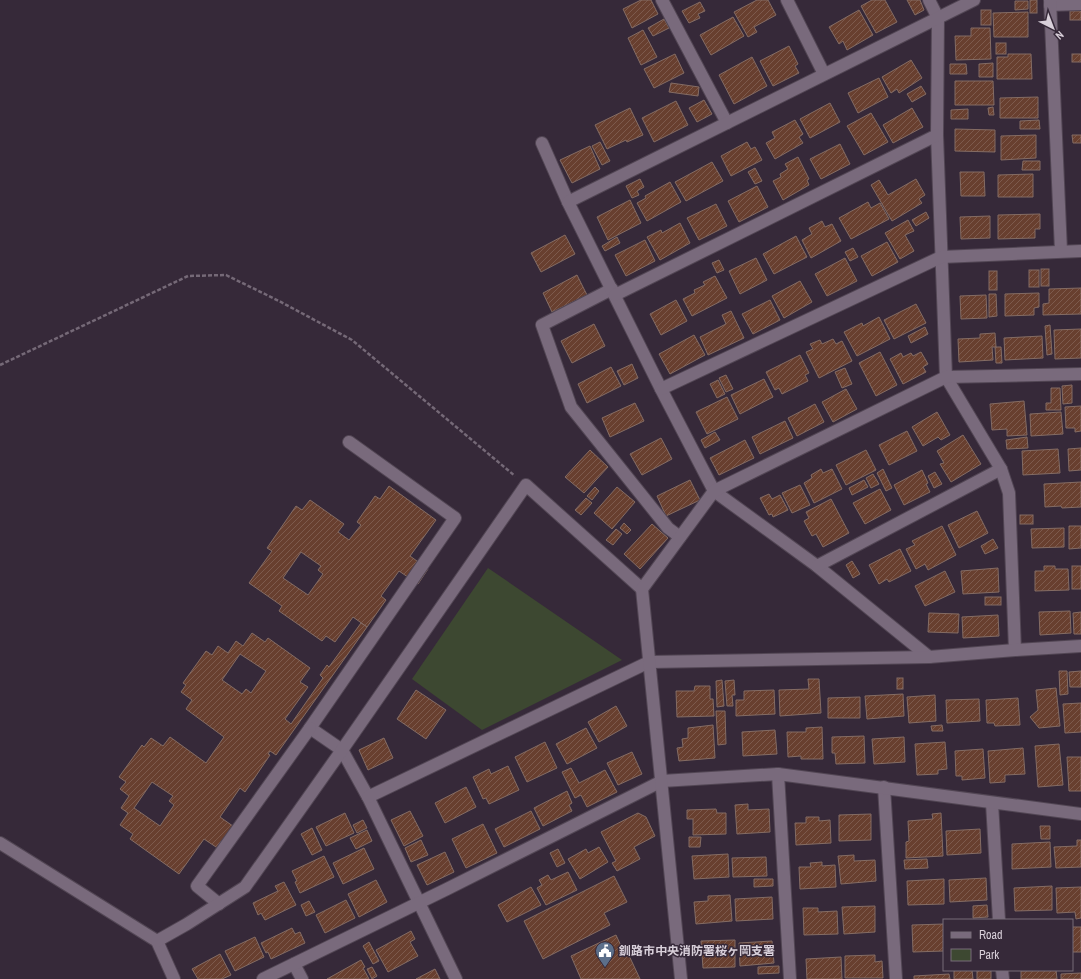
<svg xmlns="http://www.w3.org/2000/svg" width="1081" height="979" font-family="'Archivo Narrow','Noto Sans JP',sans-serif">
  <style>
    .green { fill: #3d4831 }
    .building { fill: url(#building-hatch); stroke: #846c64; fill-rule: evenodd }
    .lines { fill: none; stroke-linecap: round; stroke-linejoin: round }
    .lane-casing { stroke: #524654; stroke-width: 14 }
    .street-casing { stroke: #524654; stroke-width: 14 }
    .path { stroke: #756977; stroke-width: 2.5; stroke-dasharray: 4 2; stroke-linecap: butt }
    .lane { stroke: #796a7c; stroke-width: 12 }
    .street { stroke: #796a7c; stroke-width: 12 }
    .labels { text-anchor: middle; stroke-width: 3; stroke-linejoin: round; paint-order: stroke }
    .poi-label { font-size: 12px; font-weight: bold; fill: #d9d0da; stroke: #362939; text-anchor: start }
  </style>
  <defs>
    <pattern id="building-hatch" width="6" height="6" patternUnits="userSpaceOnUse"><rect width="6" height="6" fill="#683f2f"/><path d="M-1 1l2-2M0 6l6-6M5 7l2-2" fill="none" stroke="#7d5a4d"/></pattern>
  </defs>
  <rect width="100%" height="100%" fill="#362939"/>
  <path class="green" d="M488 568 622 660 482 730 412 679Z"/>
  <g class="building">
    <path d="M641 0H651L658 14 632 28 623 9Z"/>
    <path d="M757 0H768L776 15 754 27 757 32 748 37 734 12Z"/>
    <path d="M872 0H885L897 22 876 33 861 6Z"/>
    <path d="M907 0H920L924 10 915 15Z"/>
    <rect x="1030" y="0" width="7" height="13"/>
    <path d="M1015 1H1028V9L1015 10Z"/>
    <path d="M700 2 705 11 698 14 700 18 689 23 682 11Z"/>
    <path d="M859 10 873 35 847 50 843 41 839 44 829 27Z"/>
    <rect x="981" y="10" width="10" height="15"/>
    <rect x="1070" y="11" width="11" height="9"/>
    <path d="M1028 12V37H994L993 13Z"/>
    <path d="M733 17 744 36 711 55 700 35Z"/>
    <path d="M664 19 669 28 653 36 648 28Z"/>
    <path d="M971 28H990L991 59 956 60 955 36H971Z"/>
    <path d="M643 30 657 57 641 65 628 38Z"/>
    <rect x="996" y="43" width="10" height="11"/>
    <path d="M789 46 798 64 795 66 799 73 773 86 760 61Z"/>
    <path d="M675 54 684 73 654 88 644 69Z"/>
    <path d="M1008 54H1031L1032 79H997V57H1008Z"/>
    <rect x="1072" y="54" width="9" height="8"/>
    <path d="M752 57 767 86 734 104 719 75Z"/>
    <path d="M911 60 922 78 899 93 897 89 891 93 882 77Z"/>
    <path d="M993 63V77H979V64Z"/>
    <path d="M950 64H966L967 74H950Z"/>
    <path d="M879 78 888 97 858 113 848 93Z"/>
    <path d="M955 81H993L994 105H955Z"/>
    <path d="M671 83 699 87 698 96 669 92Z"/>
    <path d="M921 86 926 94 912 102 907 94Z"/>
    <path d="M1038 97V118H1000V98Z"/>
    <path d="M704 100 712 114 697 122 689 108Z"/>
    <path d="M676 101 688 125 654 142 642 118Z"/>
    <path d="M830 103 840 122 810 138 800 119Z"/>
    <path d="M993 107 994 115H989L988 108Z"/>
    <path d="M630 108 643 135 627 142 626 140 607 149 595 125Z"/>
    <path d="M912 108 923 127 893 143 883 125Z"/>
    <path d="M968 109V119H951V110Z"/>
    <path d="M871 113 888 142 864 155 847 126Z"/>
    <path d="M795 120 803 134 799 137 803 143 775 159 766 143 775 138 772 132Z"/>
    <path d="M1039 120 1040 129H1020V121Z"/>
    <path d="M955 129 995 130V152L955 151Z"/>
    <path d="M1036 135V158L1001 160V136Z"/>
    <path d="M1072 135H1081V143H1073Z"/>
    <path d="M600 142 610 161 602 165 592 146Z"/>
    <path d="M747 142 751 149 755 147 762 160 731 176 721 156Z"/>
    <path d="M840 144 850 164 821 179 810 159Z"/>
    <path d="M590 146 600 169 572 183 560 160Z"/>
    <path d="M798 157 809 179 807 180 809 185 783 200 773 181 781 177 780 174 788 169 785 164Z"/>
    <path d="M1023 161H1040V170H1022Z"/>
    <path d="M712 162 723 181 686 201 675 182Z"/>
    <path d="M755 168 762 181 755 184 748 172Z"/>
    <path d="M960 172H984L985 196H961Z"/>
    <path d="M1033 174V197H998V175Z"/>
    <path d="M640 179 644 187 637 191 639 195 632 198 626 186Z"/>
    <path d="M916 179 925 195 919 199 922 203 892 221 871 185 879 180 888 195Z"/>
    <path d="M670 182 681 202 647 221 637 203 646 198 645 196Z"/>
    <path d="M757 186 768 207 739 222 728 201Z"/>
    <path d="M630 200 641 223 608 240 597 217Z"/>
    <path d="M868 202 871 208 880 203 889 219 851 239 839 218Z"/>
    <path d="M716 204 727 226 699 240 687 218Z"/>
    <path d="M926 212 929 218 916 226 912 220Z"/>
    <path d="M1040 214V229H1035V238L998 239V215Z"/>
    <path d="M990 216V238L961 239 960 217Z"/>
    <path d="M908 220 914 231 905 235 914 251 900 259 885 233Z"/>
    <path d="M822 221 825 227 832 224 841 241 811 258 802 240 812 234 809 228Z"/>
    <path d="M680 223 690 243 660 260 647 237 661 230 662 233Z"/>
    <path d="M565 235 575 254 541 272 531 253Z"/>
    <path d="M796 236 807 257 774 274 763 254Z"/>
    <path d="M617 237 620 243 605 251 602 246Z"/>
    <path d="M645 240 655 261 626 276 615 255Z"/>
    <path d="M887 242 898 262 872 276 861 256Z"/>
    <path d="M853 248 858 257 850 261 845 252Z"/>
    <path d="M756 258 767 280 740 294 729 271Z"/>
    <path d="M845 258 857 281 827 296 815 274Z"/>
    <path d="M719 260 724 270 717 273 712 263Z"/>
    <rect x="1041" y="269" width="8" height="17"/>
    <rect x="1029" y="270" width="10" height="17"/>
    <rect x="989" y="271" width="8" height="19"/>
    <path d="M577 275 587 295 552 312 543 293Z"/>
    <path d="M715 276 727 298 692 316 683 299 695 293 694 290 705 285 703 282Z"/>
    <path d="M800 281 812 302 784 318 772 296Z"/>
    <path d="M1081 288V314L1043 315V304L1049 303V289Z"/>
    <path d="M1039 293V307L1034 308V315L1005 316V294Z"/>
    <path d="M989 294H996L997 316 989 317Z"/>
    <path d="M986 295 987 318 961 319 960 296Z"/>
    <path d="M676 300 687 321 661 335 650 314Z"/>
    <path d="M770 300 780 320 753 334 742 314Z"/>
    <path d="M916 304 926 323 894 339 884 320Z"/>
    <path d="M731 311 744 338 708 355 700 337 726 324 722 315Z"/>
    <path d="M879 317 890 339 857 356 844 332 862 323 863 326Z"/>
    <path d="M594 324 605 346 572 363 561 341Z"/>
    <path d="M1050 325 1052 354 1047 355 1045 326Z"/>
    <path d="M925 327 928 334 911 343 908 336Z"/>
    <path d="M1081 329V358L1055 359 1054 330Z"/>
    <path d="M995 333 996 347H992L993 360 959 362 958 339 980 338V334Z"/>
    <path d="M694 335 705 355 670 374 659 354Z"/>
    <path d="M1042 336 1043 358 1005 360 1004 338Z"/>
    <path d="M833 339 836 344 842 341 852 361 819 378 806 352 813 349 810 344 820 340 822 344Z"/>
    <path d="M995 347H1001L1002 363H996Z"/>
    <path d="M880 352 897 385 876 396 859 363Z"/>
    <path d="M921 352 928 364 923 367 926 372 903 384 890 359 901 353 903 357 911 353 913 356Z"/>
    <path d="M800 355 809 373 805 375 808 381 782 394 779 388 775 390 766 372Z"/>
    <path d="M632 364 638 378 624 385 617 371Z"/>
    <path d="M611 367 621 386 587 403 578 384Z"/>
    <path d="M845 368 852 384 842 388 835 372Z"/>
    <path d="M726 375 733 389 726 392 719 378Z"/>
    <path d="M764 379 773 397 740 414 731 395Z"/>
    <path d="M718 380 725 394 717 398 710 384Z"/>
    <path d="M1072 385V403L1063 404 1062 386Z"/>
    <path d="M1051 388H1060L1061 410H1046V403H1051Z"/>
    <path d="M846 389 857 409 833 422 822 402Z"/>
    <path d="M727 397 738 419 707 434 696 412Z"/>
    <path d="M1024 401 1027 435 1007 436V429L992 430 990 404Z"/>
    <path d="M635 403 644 421 610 437 602 418Z"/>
    <path d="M815 404 824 422 797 436 788 418Z"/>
    <path d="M1081 406V431L1075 432V428H1066L1065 407Z"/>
    <path d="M937 412 950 435 941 440 938 437 923 446 912 427Z"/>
    <path d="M1061 412 1063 434 1031 436 1030 414Z"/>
    <path d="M785 421 793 438 760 454 752 437Z"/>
    <path d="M907 431 917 451 889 465 879 445Z"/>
    <path d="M715 432 720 440 705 448 701 440Z"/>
    <path d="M963 435 981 464 951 482 940 464 944 463 937 451Z"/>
    <path d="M1027 437 1028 448 1007 449 1006 440Z"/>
    <path d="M661 438 672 459 642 475 630 454Z"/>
    <path d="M745 440 754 458 719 475 710 458Z"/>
    <path d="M1081 448V470L1069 471 1068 449Z"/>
    <path d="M1058 449 1060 473 1023 475 1022 451Z"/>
    <path d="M590 450 608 467 584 493 565 477Z"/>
    <path d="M866 450 876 470 846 485 836 465Z"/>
    <path d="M821 469 823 473 832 469 842 489 814 503 804 483 812 478 811 475Z"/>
    <path d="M883 469 892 488 886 491 877 473Z"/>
    <path d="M922 470 928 483 926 484 930 492 904 505 894 485Z"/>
    <path d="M935 472 942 484 934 488 928 476Z"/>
    <path d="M873 474 879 484 871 488 866 478Z"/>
    <path d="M690 480 700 500 666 516 657 496Z"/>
    <path d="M864 480 868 487 852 495 849 488Z"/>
    <path d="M1081 482V507L1062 508 1061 506 1045 507 1044 484Z"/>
    <path d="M800 485 810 505 792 513 782 493Z"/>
    <path d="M389 486 436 520 410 556 428 569 418 584 399 571 381 596 386 600 367 627 353 617 335 642 326 636 322 641 279 611 282 606 249 583 272 551 267 548 296 506 302 510 310 500 344 524 338 532 349 540 361 525 357 522 375 496 380 499ZM301 552 321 566 318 570 323 574 308 595 283 578Z"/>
    <path d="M595 487 599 491 592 500 587 496Z"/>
    <path d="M617 487 635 502 612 529 594 513Z"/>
    <path d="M880 489 891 510 865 524 853 503Z"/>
    <path d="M769 494 772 499 780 495 788 510 773 517 772 514 769 515 760 498Z"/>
    <path d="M586 498 592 503 581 515 575 510Z"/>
    <path d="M831 499 849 533 823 547 816 534 812 536 804 521 809 518 806 512Z"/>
    <path d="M977 511 988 533 959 548 948 525Z"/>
    <rect x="1020" y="515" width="13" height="9"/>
    <path d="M624 523 631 530 627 534 620 528Z"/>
    <path d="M652 524 668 538 640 569 624 554Z"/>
    <path d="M942 526 956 555 928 570 925 564 916 569 906 549 915 545 912 541Z"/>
    <path d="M1069 526H1081V548L1069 549Z"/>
    <path d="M1064 528V547L1032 548 1031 529Z"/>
    <path d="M616 529 622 534 613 545 606 540Z"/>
    <path d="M993 539 998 548 985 554 981 546Z"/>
    <path d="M900 549 911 571 889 582 887 579 879 584 869 565Z"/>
    <path d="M852 561 860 574 853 578 846 565Z"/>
    <path d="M1044 566H1055V569H1068L1069 590 1035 591V571H1044Z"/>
    <rect x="1072" y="566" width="9" height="23"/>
    <path d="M998 568 999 592 963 594 961 571Z"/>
    <path d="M945 571 955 592 925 606 915 586Z"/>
    <rect x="985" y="597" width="16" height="8"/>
    <path d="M1070 611 1071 633 1040 635 1039 612Z"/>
    <path d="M1081 612V634H1074L1073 613Z"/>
    <path d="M929 613 959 614 958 633 928 632Z"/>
    <path d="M998 615 999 636 963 638 962 617Z"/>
    <path d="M361 623 367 627 276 755 270 751 268 754 270 755 245 792 240 788 220 817 240 831 225 853 204 839 179 874 130 839 133 834 120 825 128 813 121 808 129 796 120 789 126 782 119 777 142 745 144 747 151 738 163 746 170 737 206 763 224 737 186 709 192 700 181 692 186 685 183 683 206 651 212 655 218 646 228 653 236 641 243 646 252 633 265 642 268 638 310 668 300 682 308 687 285 719 291 724 323 678 320 675 327 665 329 667ZM240 654 266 671 251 693 246 689 242 694 222 680ZM152 782 173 796 169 801 174 805 160 826 134 808Z"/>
    <path d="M1059 671H1067L1068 694 1060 695Z"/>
    <path d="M1081 671V687H1070L1069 672Z"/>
    <rect x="897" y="678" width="6" height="11"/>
    <path d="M808 679H819L821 713 780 716 779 690 809 689Z"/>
    <path d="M722 680 724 706 717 707 716 681Z"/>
    <path d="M734 680 735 695H732L733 706H727L725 681Z"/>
    <path d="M695 686H710V699H713L714 716 677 717 676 691H694Z"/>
    <path d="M1056 688 1060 726 1039 728 1030 717 1038 710 1036 690Z"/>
    <path d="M416 690 446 710 426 739 397 719Z"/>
    <path d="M774 690 775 714 736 716V700H744V691Z"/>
    <path d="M903 694 904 716 867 719 865 696Z"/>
    <path d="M935 695 936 721 909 723 907 697Z"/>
    <path d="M860 697V718H828V698Z"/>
    <path d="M1018 698 1020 725 995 726 994 723H987L986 700Z"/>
    <path d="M979 699 980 721 947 723 946 700Z"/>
    <path d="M1081 703V732L1065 733 1063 704Z"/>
    <path d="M616 706 627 726 599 742 588 722Z"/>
    <path d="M716 711H725L726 744 718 745Z"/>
    <path d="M713 725 715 758 679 761 677 748 683 747 682 739 688 738V728Z"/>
    <path d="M942 725 943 731H932L931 726Z"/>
    <path d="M822 727 823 759H801V756L788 757 787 732H806V728Z"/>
    <path d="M586 728 597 748 567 764 556 744Z"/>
    <path d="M775 730 777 754 743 756 742 732Z"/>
    <path d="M864 736 865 763 836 764 835 753H832V737Z"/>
    <path d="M904 737 905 762 874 764 872 739Z"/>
    <path d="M384 738 393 758 368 770 359 750Z"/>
    <path d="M545 742 557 768 527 782 515 757Z"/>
    <path d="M945 742 947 769 938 770V774L917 775 915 744Z"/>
    <path d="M1059 744 1063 785 1038 787 1035 746Z"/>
    <path d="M1023 748 1025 774 1005 775V782L990 783 988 751Z"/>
    <path d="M983 749 985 778 962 780V776H956L955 751Z"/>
    <path d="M632 752 642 774 618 785 607 763Z"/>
    <path d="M1067 757H1081V791H1069Z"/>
    <path d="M508 766 519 790 489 804 486 798 483 799 473 777 489 769 491 774Z"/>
    <path d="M571 768 579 783 605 770 617 792 587 807 581 795 575 798 562 772Z"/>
    <path d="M466 787 476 807 445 823 435 803Z"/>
    <path d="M567 791 572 803 569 805 572 811 543 826 534 808Z"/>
    <path d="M748 804V810L769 809 770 832 737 834 735 805Z"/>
    <path d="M716 809 717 813H726V834L693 835V819H687V810Z"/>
    <path d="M410 811 423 836 404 846 391 820Z"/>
    <path d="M531 811 540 829 504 847 495 829Z"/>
    <path d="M345 813 354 833 326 846 316 827Z"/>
    <path d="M638 813 646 817 655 836 634 847 640 859 617 871 612 863 616 861 601 832Z"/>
    <path d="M941 813 943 856 906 858V842L909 841 908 821 933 819 932 814Z"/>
    <path d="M871 814V840L839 841V815Z"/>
    <path d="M806 817H819V821L830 820 831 843 796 845 795 823H806Z"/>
    <path d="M363 820 367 828 357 833 353 825Z"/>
    <path d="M483 824 497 853 466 868 452 839Z"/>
    <path d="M1040 826H1050V839H1041Z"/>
    <path d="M312 828 322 850 312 855 301 834Z"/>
    <path d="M980 829 981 853 947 855 946 831Z"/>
    <path d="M367 830 372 841 356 849 350 838Z"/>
    <path d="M689 837H701L700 847H689Z"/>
    <path d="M421 840 428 855 411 862 405 848Z"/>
    <path d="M1077 840H1081V867L1056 868 1054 847 1077 846Z"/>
    <path d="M1050 842 1051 867 1012 869V844Z"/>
    <path d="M599 847 608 862 580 879 568 859 586 849 588 853Z"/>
    <path d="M364 848 374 869 343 884 333 863Z"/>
    <path d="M558 849 565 863 557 867 550 853Z"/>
    <path d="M445 852 454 872 427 885 417 865Z"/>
    <path d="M728 854 729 877 694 879 692 856Z"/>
    <path d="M854 855V861L875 860 876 881 841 884 838 856Z"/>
    <path d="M324 856 334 877 300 893 295 882 297 881 292 871Z"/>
    <path d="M766 857 767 876 733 877 732 858Z"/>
    <path d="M927 859 928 868 905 869 904 860Z"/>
    <path d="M822 862V866L835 865 836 887 800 889 799 867H811L810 863Z"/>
    <path d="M568 872 577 890 546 905 537 888 542 885 539 880 548 875 551 880Z"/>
    <path d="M614 876 627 902 604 913 610 925 543 959 524 921Z"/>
    <path d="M986 878 987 900 950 902 949 880Z"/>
    <path d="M754 879H773V886L754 887Z"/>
    <path d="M944 879V904L908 905 907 881Z"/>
    <path d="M376 880 387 902 359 917 348 894Z"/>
    <path d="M284 882 296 905 265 920 261 913 258 915 253 903 278 891 275 886Z"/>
    <path d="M1052 886V910L1015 911 1014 888Z"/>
    <path d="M531 887 541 905 507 922 498 905Z"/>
    <path d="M1081 887V918L1076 919 1075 912 1057 913 1056 888Z"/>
    <path d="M730 895 732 921 696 924 694 902 708 901V896Z"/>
    <path d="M772 897 773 919 736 921 735 899Z"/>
    <path d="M346 900 355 918 325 933 316 915Z"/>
    <path d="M309 901 315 912 306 916 301 905Z"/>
    <path d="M987 905 988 917 973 918V906Z"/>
    <path d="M875 906V932L844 934 842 907Z"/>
    <path d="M803 908H818V912L837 911 838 934 804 935Z"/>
    <path d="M944 924V951L913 952 912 925Z"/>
    <rect x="1072" y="927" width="9" height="25"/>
    <path d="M292 928 295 934 300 932 305 943 271 959 268 952 266 953 261 943Z"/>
    <path d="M411 931 415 939 410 942 418 956 388 972 376 950Z"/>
    <path d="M616 935 622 948 625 947 640 979H581L571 956Z"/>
    <path d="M255 937 264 957 235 971 225 951Z"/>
    <path d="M735 940V967L703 968 701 941Z"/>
    <path d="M772 941 774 963 740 966 739 943Z"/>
    <path d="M369 942 379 961 373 964 363 946Z"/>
    <path d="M220 954 231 975 222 979H198L192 969Z"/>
    <path d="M875 955V962L882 961 883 978H845V956Z"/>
    <path d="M841 957 842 979H807L806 959Z"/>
    <path d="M361 960 365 967 363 968 369 979H327Z"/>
    <path d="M779 966V973L758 974V967Z"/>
    <path d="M372 967 377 976 372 979 367 969Z"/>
    <path d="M435 969 440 979H416Z"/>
    <path d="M954 970H972L973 979H954Z"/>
    <rect x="977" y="970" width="14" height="9"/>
    <path d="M1056 970 1057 979H1021V971Z"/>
    <path d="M1081 973V979H1061V974Z"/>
    <path d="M949 974 950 979H914V976Z"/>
  </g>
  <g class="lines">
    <defs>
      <g id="lane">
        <path d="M1050 5 1081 4"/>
        <path d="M612 289 542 325 571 407 668 528 680 537"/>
        <path d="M342 750 310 728 455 518 349 442"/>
        <path d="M219 904 197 886 310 728"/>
      </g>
      <g id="street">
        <path d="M662 0 727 123"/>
        <path d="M787 0 824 74"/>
        <path d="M929 0 938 18 937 135 946 377 1001 469 1009 493 1015 650"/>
        <path d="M1050 0 1061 251"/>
        <path d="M542 143 568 202 661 389 714 491 817 566 929 657"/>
        <path d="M568 202 974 0"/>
        <path d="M615 295 937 135"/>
        <path d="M661 389 941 257 1081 251"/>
        <path d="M817 566 1001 469"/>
        <path d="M342 750 368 797 456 979"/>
        <path d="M778 774 790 979"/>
        <path d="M884 787 896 979"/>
        <path d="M368 797 649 662 929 657 1015 650 1081 646"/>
        <path d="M992 803 999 920"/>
        <path d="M0 843 157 941 174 979"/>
        <path d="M157 941 187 924 245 887 342 750 526 485 642 589"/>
        <path d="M294 964 302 979"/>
        <path d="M1002 970 1003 979"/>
        <path d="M263 979 447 889 662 781 778 774 1081 814"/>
        <path d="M681 979 642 589 714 491 946 377 1081 374"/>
      </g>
    </defs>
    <use href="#lane" class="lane-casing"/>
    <use href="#street" class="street-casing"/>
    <path class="path" d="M0 365 188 276 226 275 279 301 352 340 515 476"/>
    <use href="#lane" class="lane"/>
    <use href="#street" class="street"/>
  </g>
  <defs>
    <symbol id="civic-pin" viewBox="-11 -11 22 30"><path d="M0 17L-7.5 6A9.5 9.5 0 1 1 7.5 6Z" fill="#5c6f8a" stroke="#362939"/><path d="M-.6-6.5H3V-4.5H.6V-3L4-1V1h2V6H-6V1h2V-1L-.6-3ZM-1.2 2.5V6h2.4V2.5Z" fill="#fff"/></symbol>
  </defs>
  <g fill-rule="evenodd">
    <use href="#civic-pin" x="594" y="940" width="22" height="30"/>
  </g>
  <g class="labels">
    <g class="poi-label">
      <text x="619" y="955">釧路市中央消防署桜ヶ岡支署</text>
    </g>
  </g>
  <rect x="943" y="919" width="130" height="52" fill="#362939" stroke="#776c79"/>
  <rect x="951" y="932" width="20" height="6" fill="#796a7c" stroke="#776c79"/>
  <text x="979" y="939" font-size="12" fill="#d9d0da">Road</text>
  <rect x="951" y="949" width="20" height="12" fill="#3d4831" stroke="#776c79"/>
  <text x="979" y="959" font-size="12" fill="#d9d0da">Park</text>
  <g transform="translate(1053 28) rotate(138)" stroke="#362939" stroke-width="3" paint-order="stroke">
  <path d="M0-3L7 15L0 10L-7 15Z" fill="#d9d0da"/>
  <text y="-6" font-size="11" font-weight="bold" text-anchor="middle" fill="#d9d0da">N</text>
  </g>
</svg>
